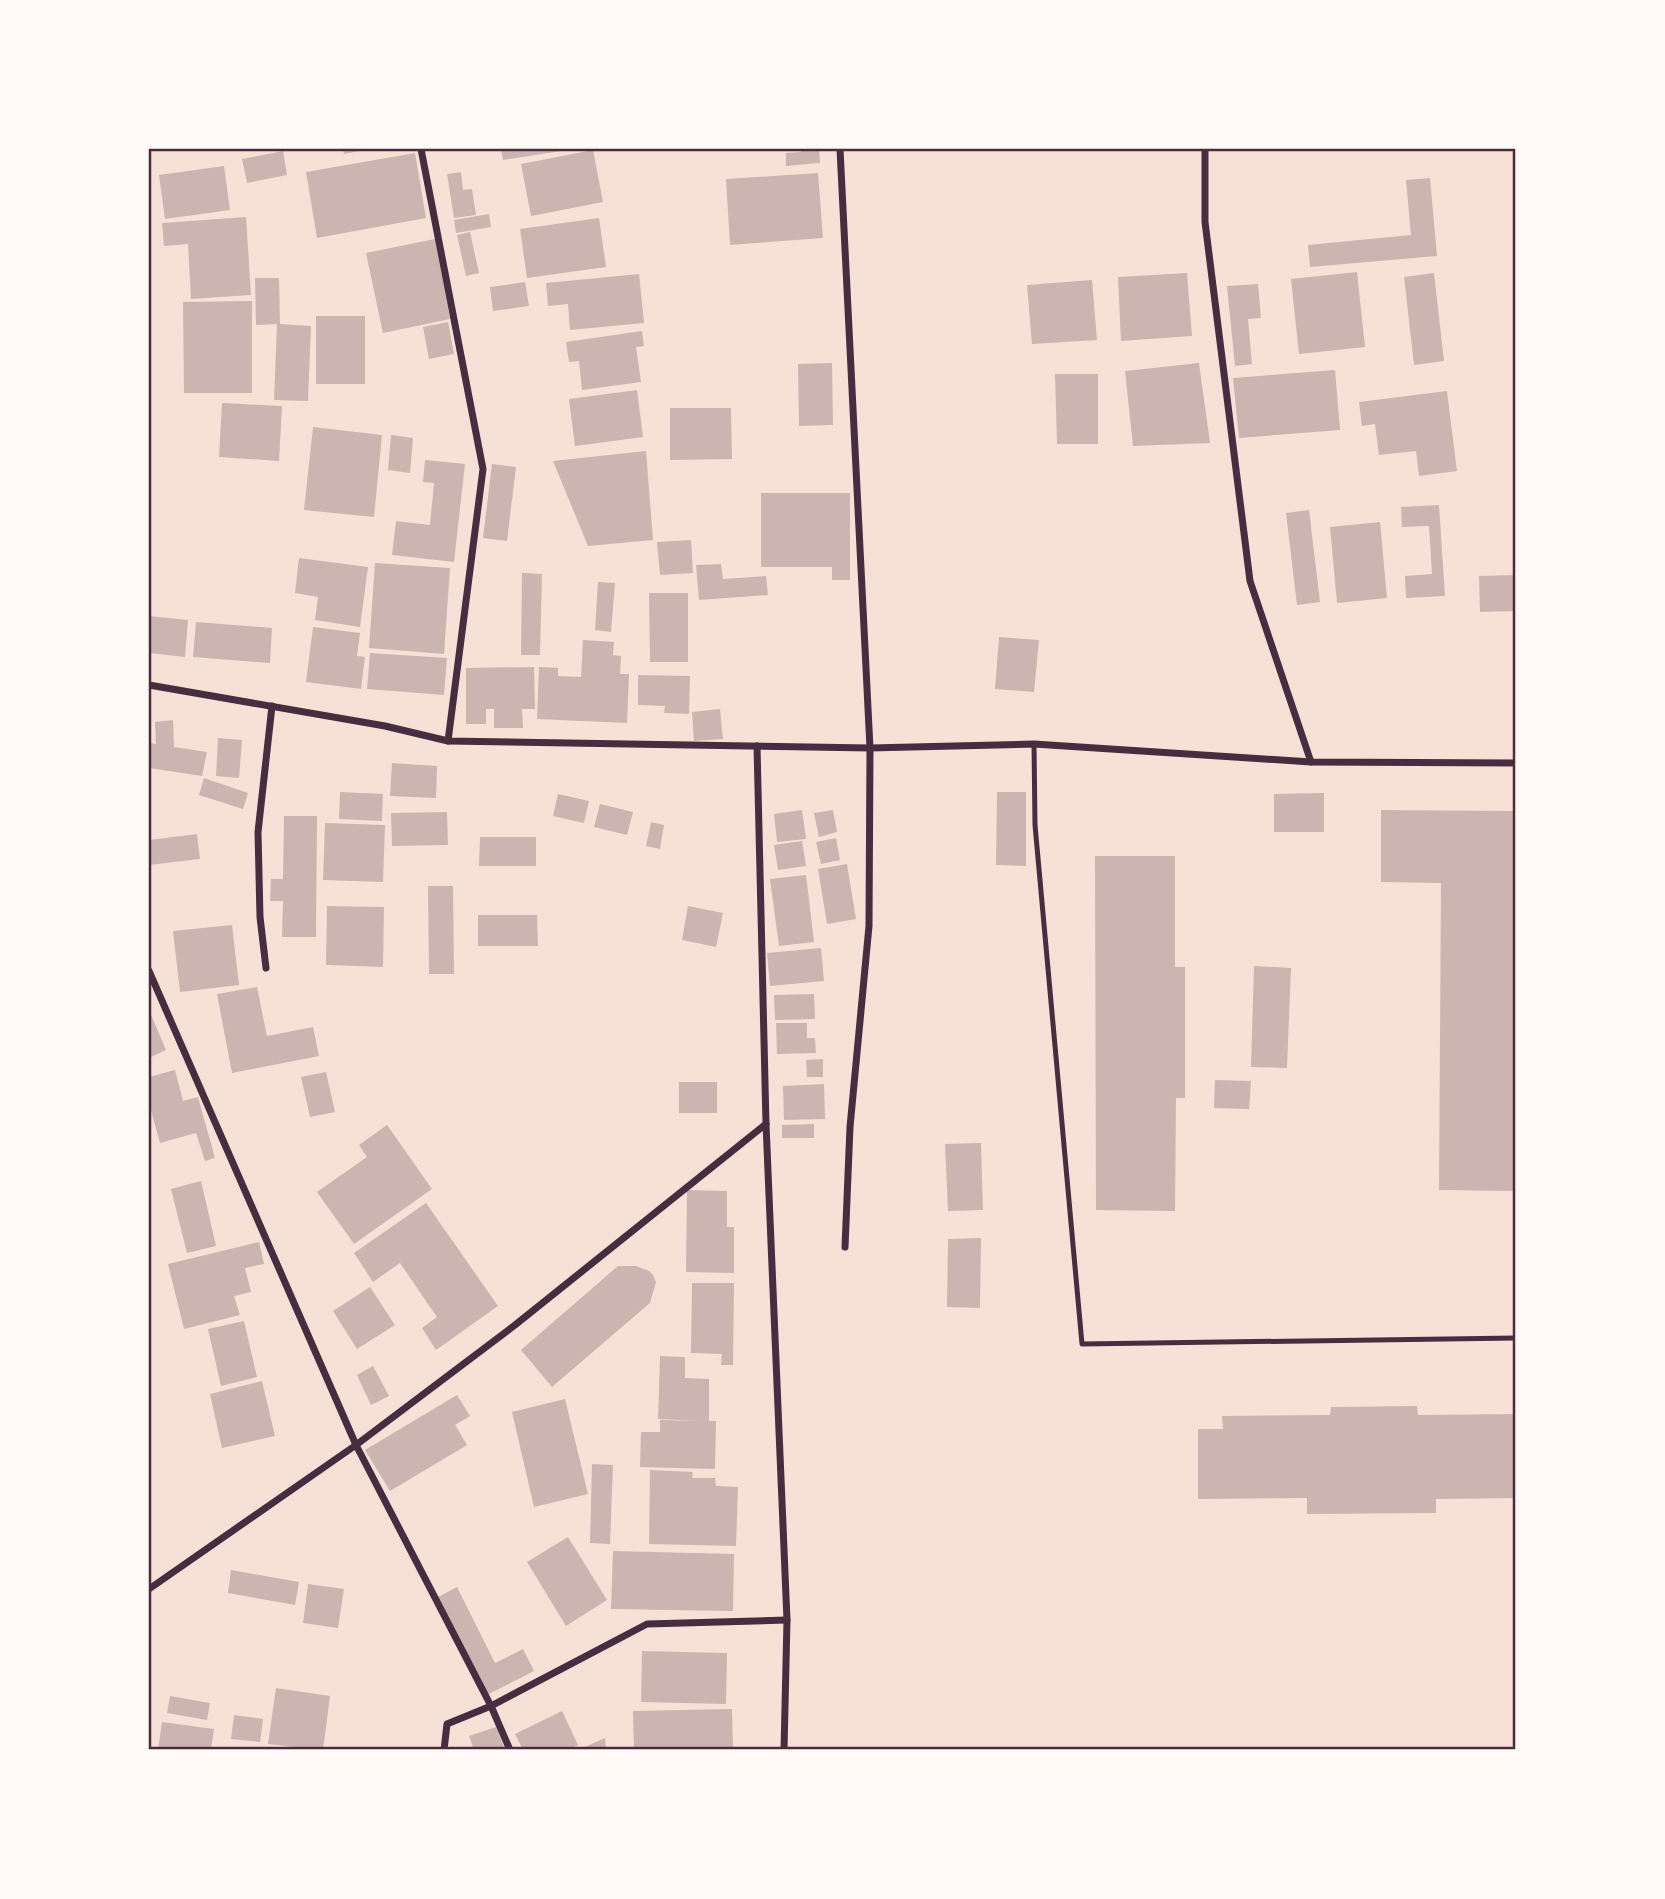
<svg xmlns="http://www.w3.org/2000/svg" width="1665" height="1899" font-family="Arial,sans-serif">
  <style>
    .building { fill: #ccb4b1 }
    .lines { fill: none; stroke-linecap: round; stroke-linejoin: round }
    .service { stroke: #4a2c40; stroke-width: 5 }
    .minor { stroke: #4a2c40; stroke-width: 7 }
    .neatline { fill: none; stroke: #4a2c40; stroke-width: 2.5 }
  </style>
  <rect width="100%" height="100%" fill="#f7e1d7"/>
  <g class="building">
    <path d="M343 149H364V150L344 154Z"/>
    <path d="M501 149H567L568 150 503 160Z"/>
    <path d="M800 149H819L820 163 786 166V153L801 152Z"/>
    <path d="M593 150 603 202 531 216 521 164Z"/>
    <path d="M283 151 287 175 247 183 242 159Z"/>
    <path d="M415 153 426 218 317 238 306 172Z"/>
    <path d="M224 166 230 210 165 219 159 175Z"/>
    <path d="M461 172 463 190 472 189 476 215 454 218 447 174Z"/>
    <path d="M818 173 823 238 730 245 726 179Z"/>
    <path d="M1430 178 1437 256 1310 267 1308 245 1411 235 1406 180Z"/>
    <path d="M489 214 491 227 456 233 454 220Z"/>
    <path d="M246 217 251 295 191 299 188 244 164 246 162 223Z"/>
    <path d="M599 218 606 267 527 278 520 229Z"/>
    <path d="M470 232 479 273 466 276 457 235Z"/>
    <path d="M435 239 450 319 383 333 366 253Z"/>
    <path d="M1357 272 1365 347 1299 354 1291 279Z"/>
    <path d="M1187 273 1192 336 1121 341 1118 277Z"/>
    <path d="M1434 273 1444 361 1414 365 1404 277Z"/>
    <path d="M639 274 644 323 570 330 568 304 548 306 546 283Z"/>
    <path d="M255 278H279L280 324 311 326 308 401 274 400 277 324 256 325Z"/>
    <path d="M1092 280 1097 340 1032 344 1027 285Z"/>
    <path d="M525 282 529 306 493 311 490 287Z"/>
    <path d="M1258 284 1261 318 1248 319 1252 364 1235 366 1227 286Z"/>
    <path d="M252 301V393H184L183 302Z"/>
    <rect x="316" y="316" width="49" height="68"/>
    <path d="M448 322 454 354 429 359 423 327Z"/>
    <path d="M642 331 644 346 636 347 641 382 582 390 579 361 569 362 566 342Z"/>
    <path d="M832 363 833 425 799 426 798 364Z"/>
    <path d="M1199 363 1210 443 1133 446 1125 371Z"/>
    <path d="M1335 370 1340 430 1239 438 1233 378Z"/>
    <path d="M1055 374H1098V444H1057Z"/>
    <path d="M637 390 643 437 575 446 569 399Z"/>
    <path d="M1447 391 1457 471 1419 476 1416 451 1379 455 1375 424 1362 426 1359 402Z"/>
    <path d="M222 403 282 406 279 461 219 457Z"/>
    <path d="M670 408H731L732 459 670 460Z"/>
    <path d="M313 427 382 435 374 517 304 510Z"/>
    <path d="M391 435 413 438 410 473 388 470Z"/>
    <path d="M646 451 653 540 588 546 553 461Z"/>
    <path d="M425 460 465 464 454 562 392 555 396 521 430 525 434 483 423 482Z"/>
    <path d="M492 464 516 467 507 541 483 538Z"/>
    <path d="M761 493H850V580H832V567H761Z"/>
    <path d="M1439 505 1445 596 1406 598 1405 576 1432 574 1429 526 1402 527 1401 507Z"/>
    <path d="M1309 510 1320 602 1297 605 1286 513Z"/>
    <path d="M1380 522 1387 598 1337 603 1330 527Z"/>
    <path d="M691 540 693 573 660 575 657 542Z"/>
    <path d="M299 558 368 567 360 627 315 620 318 597 295 593Z"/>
    <path d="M375 563 450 568 444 654 369 648Z"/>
    <path d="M721 564 723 579 766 576 768 595 699 600 696 565Z"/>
    <path d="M522 573 542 574 540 655H521Z"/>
    <path d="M1516 575V611L1480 612 1479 576Z"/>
    <path d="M598 582 615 583 611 632 595 630Z"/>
    <path d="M649 593H688V662H650Z"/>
    <path d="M149 616 188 620 185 657 149 653Z"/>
    <path d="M196 622 272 628 270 663 193 657Z"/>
    <path d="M313 627 360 633 357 656 365 657 361 689 306 682Z"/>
    <path d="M999 637 1039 640 1034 692 995 689Z"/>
    <path d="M583 640 614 642 613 655 621 656 620 674H629L627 723 537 719 539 667 558 668V676L581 677Z"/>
    <path d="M370 653 447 658 444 695 367 689Z"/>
    <path d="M534 667 535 709H522L523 728H494V709H486V724H466V668Z"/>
    <path d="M638 675 690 676 689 714 664 713 665 706 638 705Z"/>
    <path d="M720 709 723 739 694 741 692 712Z"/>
    <path d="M173 720 174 747 207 752 202 776 149 768V743L156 744 155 722Z"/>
    <path d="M218 738 242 740 239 778 216 776Z"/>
    <path d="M392 763 437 766 436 798 390 796Z"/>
    <path d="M204 778 248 793 243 809 199 795Z"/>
    <path d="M340 792 383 794 382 821 339 819Z"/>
    <path d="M997 792H1026V866L996 865Z"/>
    <path d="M1324 793V832H1274V794Z"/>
    <path d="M558 794 589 801 584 823 553 816Z"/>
    <path d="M600 804 633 812 627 835 594 827Z"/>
    <path d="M802 810 806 839 777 842 774 814Z"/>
    <path d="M833 810 837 832 819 837 814 813Z"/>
    <path d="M1381 810 1516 811V1191L1439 1190 1441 883 1381 882Z"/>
    <path d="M447 812 448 845 392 846 391 813Z"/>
    <path d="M284 816H317L316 937H282L283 901H270L271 879H283Z"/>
    <path d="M651 822 664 825 660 849 646 846Z"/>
    <path d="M325 823 385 825 383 882 323 880Z"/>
    <path d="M197 834 200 859 149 865V840Z"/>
    <path d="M480 837H536V866H479Z"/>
    <path d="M836 838 840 860 821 864 816 842Z"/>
    <path d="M802 841 806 866 778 870 774 845Z"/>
    <path d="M1095 856H1175V967H1185V1098H1176L1175 1211 1096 1210Z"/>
    <path d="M847 864 856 919 827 924 818 869Z"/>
    <path d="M806 875 814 942 779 946 770 879Z"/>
    <path d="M428 886H453L454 974H429Z"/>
    <path d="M327 906 384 907 383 967 326 965Z"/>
    <path d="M688 906 723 913 716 947 682 940Z"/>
    <path d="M478 915H537L538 946H478Z"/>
    <path d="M232 925 239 985 180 992 173 931Z"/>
    <path d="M821 948 824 981 770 986 767 953Z"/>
    <path d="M1254 966 1291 968 1287 1068 1251 1067Z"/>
    <path d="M257 987 267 1036 313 1027 319 1056 232 1073 217 994Z"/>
    <path d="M814 994 815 1019 775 1020 774 995Z"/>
    <path d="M149 1010 166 1050 149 1058Z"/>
    <path d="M776 1023H807V1038H815L816 1053 777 1054Z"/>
    <path d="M823 1059V1077H807L806 1060Z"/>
    <path d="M175 1070 183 1101 198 1097 215 1158 205 1161 196 1133 160 1143 149 1103V1077Z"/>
    <path d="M326 1072 335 1112 310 1117 301 1077Z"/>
    <path d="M1215 1080 1251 1081 1249 1109 1214 1108Z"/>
    <rect x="679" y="1082" width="38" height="31"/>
    <path d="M824 1084 825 1119 784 1120 783 1086Z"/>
    <path d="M814 1124V1138H782V1125Z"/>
    <path d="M387 1125 432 1189 354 1244 317 1192 367 1157 359 1145Z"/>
    <path d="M981 1143 983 1210 948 1211 945 1144Z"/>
    <path d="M201 1181 216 1246 187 1253 171 1189Z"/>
    <path d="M687 1190 727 1191V1227H734V1273L686 1272Z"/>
    <path d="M426 1203 498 1306 436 1350 422 1328 437 1317 400 1263 373 1282 354 1253Z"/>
    <path d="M981 1238 980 1308 947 1307 948 1239Z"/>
    <path d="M259 1242 264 1264 245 1268 251 1292 234 1296 240 1315 184 1329 168 1264Z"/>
    <path d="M618 1266H636L649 1271 653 1275 656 1282 650 1303 552 1387 521 1350Z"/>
    <path d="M692 1283H734L733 1365H721L722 1354 691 1353Z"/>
    <path d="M370 1287 395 1325 357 1349 333 1311Z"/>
    <path d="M244 1321 257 1377 221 1386 208 1329Z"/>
    <path d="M660 1356 685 1357V1378L709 1379V1421H716L715 1469 640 1467 641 1432H660V1420L700 1421 658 1419Z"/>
    <path d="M373 1366 389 1396 371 1405 357 1375Z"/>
    <path d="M262 1381 275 1436 222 1448 210 1394Z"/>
    <path d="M457 1395 470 1416 455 1425 467 1445 390 1491 365 1450Z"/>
    <path d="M565 1399 588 1494 534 1507 512 1412Z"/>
    <path d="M1417 1406 1418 1415 1516 1414V1498L1436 1499V1513L1307 1514V1498L1198 1499V1429H1223L1222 1416 1330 1415 1331 1407Z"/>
    <path d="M592 1464 613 1465 610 1544 590 1543Z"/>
    <path d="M650 1470 693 1472 692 1478H715L716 1486 738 1487 736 1546 649 1544Z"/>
    <path d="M568 1537 607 1600 566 1626 527 1562Z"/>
    <path d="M613 1551 734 1554 733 1611 611 1609Z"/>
    <path d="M231 1570 299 1582 295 1605 228 1593Z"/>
    <path d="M308 1584 344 1589 338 1628 303 1623Z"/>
    <path d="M457 1587 495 1663 523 1649 534 1671 487 1695 438 1597Z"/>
    <path d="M642 1651 727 1653 726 1704 641 1702Z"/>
    <path d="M276 1688 330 1696 323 1750 268 1744Z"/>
    <path d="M170 1696 210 1703 207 1720 167 1713Z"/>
    <path d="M732 1709 733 1750H634L633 1711Z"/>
    <path d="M562 1711 578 1745 567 1750H523L515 1734Z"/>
    <path d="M234 1715 263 1719 260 1742 231 1739Z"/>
    <path d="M162 1722 214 1729 211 1750H158Z"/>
    <path d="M496 1727 505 1750H474L469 1736Z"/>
    <path d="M605 1738 606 1750H578Z"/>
  </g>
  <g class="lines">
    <path class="service" d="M1034 744 1035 825 1082 1344 1516 1338"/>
    <g class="minor">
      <path d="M421 149 483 469 448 741"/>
      <path d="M840 149 870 748 869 926 850 1127 845 1247"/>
      <path d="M1205 149V222L1250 581 1311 762"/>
      <path d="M149 685 385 726 448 741 870 748 1034 744 1311 762 1516 763"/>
      <path d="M757 746 766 1124 787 1620 784 1750"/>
      <path d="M266 968 260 917 258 832 272 706"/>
      <path d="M149 971 356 1445 491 1706 510 1750"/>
      <path d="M149 1589 356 1445 515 1325 766 1124"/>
      <path d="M444 1750 447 1724 491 1706 647 1624 787 1620"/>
    </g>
  </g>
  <rect width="1665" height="1899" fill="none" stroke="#fffaf5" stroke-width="301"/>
  <rect x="150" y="150" width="1364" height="1598" class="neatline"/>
</svg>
